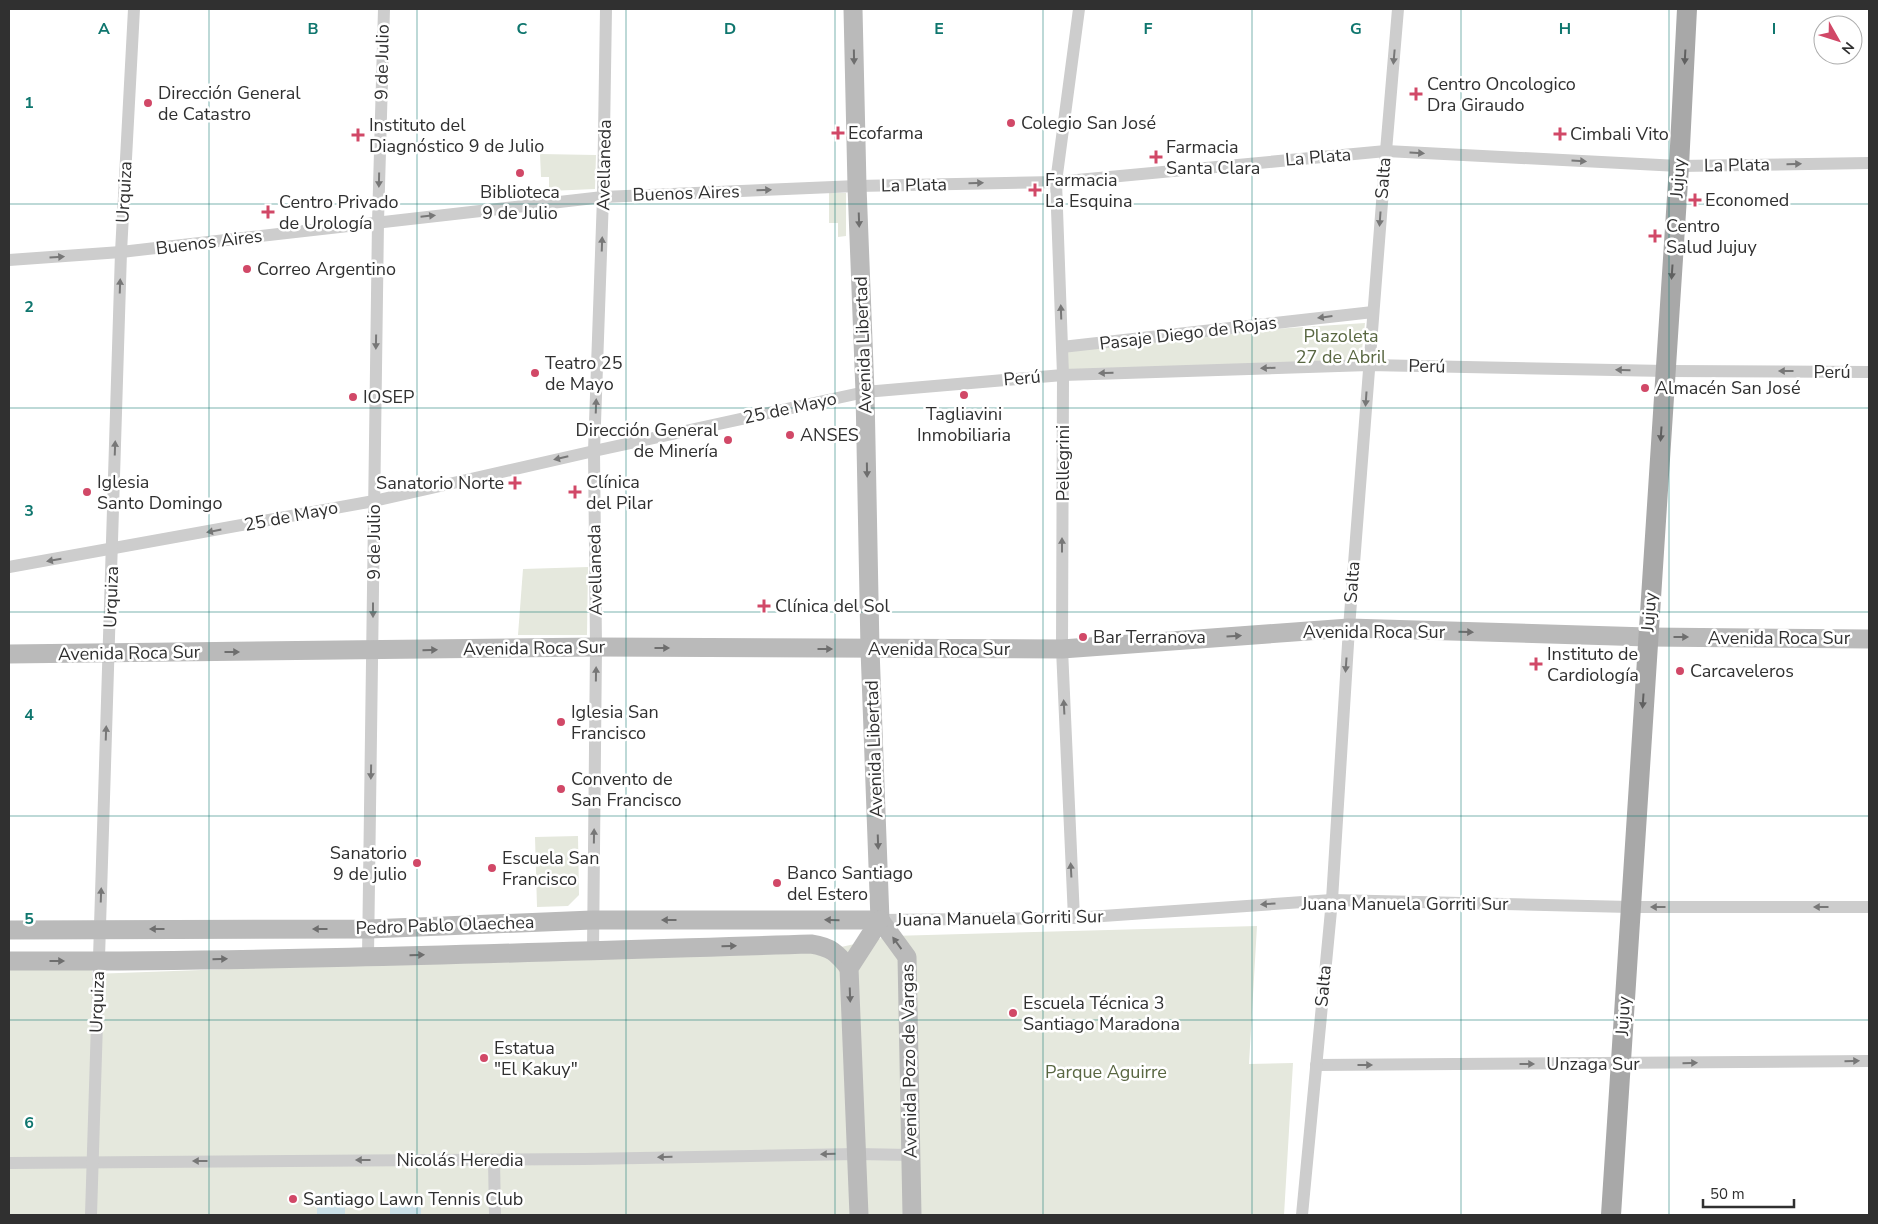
<svg xmlns="http://www.w3.org/2000/svg" width="1878" height="1224" font-family="'Nunito Sans',sans-serif">
  <style>
    .green { fill: #e5e8dd }
    .water { fill: #cbe0e7 }
    .lines { fill: none; stroke-linecap: round; stroke-linejoin: round }
    .street { stroke: #cdcdcd; stroke-width: 12 }
    .secondary { stroke: #bababa; stroke-width: 19 }
    .primary { stroke: #a8a8a8; stroke-width: 20 }
    .oneway { fill: #6e6e6e }
    .oneway2 { fill: #777 }
    .oneway3 { fill: #606060 }
    .grid { fill: none; stroke: #0f766e; stroke-width: 1; stroke-opacity: 0.55 }
    .poi-dot { fill: #d14867; stroke: #fff; stroke-width: 2 }
    .labels { text-anchor: middle; stroke-width: 5; stroke-linejoin: round; paint-order: stroke }
    .street-label { font-size: 18px; fill: #303030; stroke: #fff }
    .poi-label { font-size: 18px; fill: #303030; stroke: #fff; text-anchor: start }
    .park-label { font-size: 18px; fill: #596742; stroke: #fff }
    .grid-label { font-size: 16px; text-anchor: middle; font-weight: bold; fill: #0f766e; stroke: #fff; stroke-width: 5; stroke-linejoin: round; paint-order: stroke }
  </style>
  <rect width="100%" height="100%" fill="#fff"/>
  <g class="green">
    <path d="M540 154 596 155 595 189 549 191V177H541Z"/>
    <path d="M829 193H846V236L838 237V223H829Z"/>
    <path d="M1365 323 1360 368 1064 370 1066 343Z"/>
    <path d="M588 567 587 635H518L523 569Z"/>
    <path d="M578 836 579 895 568 906 537 907 535 837Z"/>
    <path d="M1257 926 1249 1064 1293 1063 1284 1215H9V968H92V974L841 947 891 936Z"/>
  </g>
  <g class="water">
    <path d="M345 1193V1215H317V1194Z"/>
    <path d="M421 1201V1215H390V1202Z"/>
  </g>
  <g class="lines">
    <g class="street">
      <path d="M9 260 121 252 603 197 857 186 1056 182 1386 151 1679 166 1869 163"/>
      <path d="M1062 347 1373 312"/>
      <path d="M9 567 374 501 594 451 865 392 1063 375 1369 365 1666 371 1869 372"/>
      <path d="M1074 918 1062 649 1063 375 1056 182 1079 9"/>
      <path d="M880 920 1074 918 1332 900 1630 907H1869"/>
      <path d="M593 951 596 647 594 451 603 197 606 9"/>
      <path d="M368 956 378 222 384 9"/>
      <path d="M1316 1065 1869 1061"/>
      <path d="M494 1160 495 1215"/>
      <path d="M9 1163 585 1159 857 1154 911 1155"/>
      <path d="M91 1215 121 252 134 9"/>
      <path d="M1302 1215 1332 900 1349 628 1386 151 1398 9"/>
    </g>
    <g class="secondary">
      <path d="M853 9 857 186 865 392 870 649 880 920"/>
      <path d="M9 654 596 647 1062 649 1349 628 1648 637 1869 639"/>
      <path d="M880 920 907 957 912 1215"/>
      <path d="M9 930 369 929 592 920H880"/>
      <path d="M9 961C276 962 544 952 811 944 831 947 837 953 849 968"/>
      <path d="M859 1215 849 968 880 920"/>
    </g>
    <path class="primary" d="M1611 1215 1679 166 1687 9"/>
  </g>
  <defs><path id="oneway-solid" d="M-6-.8H1V-3.2L6.5 0L1 3.2V.8H-6Z" transform="scale(1.25)"/></defs>
  <g class="oneway">
    <use href="#oneway-solid" transform="translate(854 57) rotate(89)"/>
    <use href="#oneway-solid" transform="translate(859 220) rotate(88)"/>
    <use href="#oneway-solid" transform="translate(867 470) rotate(89)"/>
    <use href="#oneway-solid" transform="translate(1466 632) rotate(2)"/>
    <use href="#oneway-solid" transform="translate(1234 636) rotate(-4)"/>
    <use href="#oneway-solid" transform="translate(1681 637)"/>
    <use href="#oneway-solid" transform="translate(662 648)"/>
    <use href="#oneway-solid" transform="translate(825 649)"/>
    <use href="#oneway-solid" transform="translate(430 650) rotate(-1)"/>
    <use href="#oneway-solid" transform="translate(232 652)"/>
    <use href="#oneway-solid" transform="translate(878 842) rotate(88)"/>
    <use href="#oneway-solid" transform="translate(669 920) rotate(180)"/>
    <use href="#oneway-solid" transform="translate(832 920) rotate(-179)"/>
    <use href="#oneway-solid" transform="translate(157 929) rotate(180)"/>
    <use href="#oneway-solid" transform="translate(320 929) rotate(180)"/>
    <use href="#oneway-solid" transform="translate(897 943) rotate(-126)"/>
    <use href="#oneway-solid" transform="translate(729 946) rotate(-2)"/>
    <use href="#oneway-solid" transform="translate(417 955) rotate(-1)"/>
    <use href="#oneway-solid" transform="translate(220 959) rotate(-1)"/>
    <use href="#oneway-solid" transform="translate(57 961)"/>
    <use href="#oneway-solid" transform="translate(850 995) rotate(88)"/>
  </g>
  <g class="oneway2">
    <use href="#oneway-solid" transform="translate(1394 57) rotate(95)"/>
    <use href="#oneway-solid" transform="translate(1417 153) rotate(3)"/>
    <use href="#oneway-solid" transform="translate(1579 161) rotate(3)"/>
    <use href="#oneway-solid" transform="translate(1794 164) rotate(-1)"/>
    <use href="#oneway-solid" transform="translate(379 180) rotate(91)"/>
    <use href="#oneway-solid" transform="translate(976 183) rotate(-1)"/>
    <use href="#oneway-solid" transform="translate(764 190) rotate(-2)"/>
    <use href="#oneway-solid" transform="translate(428 216) rotate(-6)"/>
    <use href="#oneway-solid" transform="translate(1380 219) rotate(94)"/>
    <use href="#oneway-solid" transform="translate(602 244) rotate(-88)"/>
    <use href="#oneway-solid" transform="translate(57 257) rotate(-4)"/>
    <use href="#oneway-solid" transform="translate(120 286) rotate(-88)"/>
    <use href="#oneway-solid" transform="translate(1061 312) rotate(-92)"/>
    <use href="#oneway-solid" transform="translate(1325 317) rotate(173)"/>
    <use href="#oneway-solid" transform="translate(376 342) rotate(91)"/>
    <use href="#oneway-solid" transform="translate(1268 368) rotate(178)"/>
    <use href="#oneway-solid" transform="translate(1623 370) rotate(-179)"/>
    <use href="#oneway-solid" transform="translate(1786 371) rotate(-180)"/>
    <use href="#oneway-solid" transform="translate(1106 373) rotate(178)"/>
    <use href="#oneway-solid" transform="translate(1366 399) rotate(94)"/>
    <use href="#oneway-solid" transform="translate(596 406) rotate(-88)"/>
    <use href="#oneway-solid" transform="translate(115 448) rotate(-88)"/>
    <use href="#oneway-solid" transform="translate(561 458) rotate(167)"/>
    <use href="#oneway-solid" transform="translate(214 531) rotate(169)"/>
    <use href="#oneway-solid" transform="translate(1062 545) rotate(-90)"/>
    <use href="#oneway-solid" transform="translate(54 560) rotate(170)"/>
    <use href="#oneway-solid" transform="translate(373 610) rotate(90)"/>
    <use href="#oneway-solid" transform="translate(1346 665) rotate(94)"/>
    <use href="#oneway-solid" transform="translate(596 674) rotate(-89)"/>
    <use href="#oneway-solid" transform="translate(1064 707) rotate(-93)"/>
    <use href="#oneway-solid" transform="translate(106 733) rotate(-88)"/>
    <use href="#oneway-solid" transform="translate(371 772) rotate(91)"/>
    <use href="#oneway-solid" transform="translate(594 836) rotate(-89)"/>
    <use href="#oneway-solid" transform="translate(1071 870) rotate(-93)"/>
    <use href="#oneway-solid" transform="translate(101 895) rotate(-88)"/>
    <use href="#oneway-solid" transform="translate(1268 904) rotate(176)"/>
    <use href="#oneway-solid" transform="translate(1658 907) rotate(180)"/>
    <use href="#oneway-solid" transform="translate(1821 907) rotate(180)"/>
    <use href="#oneway-solid" transform="translate(1852 1061) rotate(-1)"/>
    <use href="#oneway-solid" transform="translate(1690 1063) rotate(-1)"/>
    <use href="#oneway-solid" transform="translate(1527 1064)"/>
    <use href="#oneway-solid" transform="translate(1365 1065)"/>
    <use href="#oneway-solid" transform="translate(828 1154) rotate(179)"/>
    <use href="#oneway-solid" transform="translate(665 1157) rotate(179)"/>
    <use href="#oneway-solid" transform="translate(363 1160) rotate(180)"/>
    <use href="#oneway-solid" transform="translate(200 1161) rotate(180)"/>
  </g>
  <g class="oneway3">
    <use href="#oneway-solid" transform="translate(1685 57) rotate(93)"/>
    <use href="#oneway-solid" transform="translate(1672 272) rotate(94)"/>
    <use href="#oneway-solid" transform="translate(1661 434) rotate(94)"/>
    <use href="#oneway-solid" transform="translate(1643 701) rotate(94)"/>
  </g>
  <path class="grid" d="M209 9V1215M417 9V1215M626 9V1215M835 9V1215M1043 9V1215M1252 9V1215M1461 9V1215M1669 9V1215M9 204H1869M9 408H1869M9 612H1869M9 816H1869M9 1020H1869"/>
  <g class="poi-dot">
    <path d="M1413.5 86.5h5v5h5v5h-5v5h-5v-5h-5v-5h5z"/>
    <circle cx="148" cy="103" r="5"/>
    <circle cx="1011" cy="123" r="5"/>
    <path d="M835.5 125.5h5v5h5v5h-5v5h-5v-5h-5v-5h5z"/>
    <path d="M1557.5 126.5h5v5h5v5h-5v5h-5v-5h-5v-5h5z"/>
    <path d="M355.5 127.5h5v5h5v5h-5v5h-5v-5h-5v-5h5z"/>
    <path d="M1153.5 149.5h5v5h5v5h-5v5h-5v-5h-5v-5h5z"/>
    <circle cx="520" cy="173" r="5"/>
    <path d="M1032.5 182.5h5v5h5v5h-5v5h-5v-5h-5v-5h5z"/>
    <path d="M1692.5 192.5h5v5h5v5h-5v5h-5v-5h-5v-5h5z"/>
    <path d="M265.5 204.5h5v5h5v5h-5v5h-5v-5h-5v-5h5z"/>
    <path d="M1652.5 228.5h5v5h5v5h-5v5h-5v-5h-5v-5h5z"/>
    <circle cx="247" cy="269" r="5"/>
    <circle cx="535" cy="373" r="5"/>
    <circle cx="1645" cy="388" r="5"/>
    <circle cx="964" cy="395" r="5"/>
    <circle cx="353" cy="397" r="5"/>
    <circle cx="790" cy="435" r="5"/>
    <circle cx="728" cy="440" r="5"/>
    <path d="M512.5 475.5h5v5h5v5h-5v5h-5v-5h-5v-5h5z"/>
    <circle cx="87" cy="492" r="5"/>
    <path d="M572.5 484.5h5v5h5v5h-5v5h-5v-5h-5v-5h5z"/>
    <path d="M761.5 598.5h5v5h5v5h-5v5h-5v-5h-5v-5h5z"/>
    <circle cx="1083" cy="637" r="5"/>
    <path d="M1533.5 656.5h5v5h5v5h-5v5h-5v-5h-5v-5h5z"/>
    <circle cx="1680" cy="671" r="5"/>
    <circle cx="561" cy="722" r="5"/>
    <circle cx="561" cy="789" r="5"/>
    <circle cx="417" cy="863" r="5"/>
    <circle cx="492" cy="868" r="5"/>
    <circle cx="777" cy="883" r="5"/>
    <circle cx="1013" cy="1013" r="5"/>
    <circle cx="484" cy="1058" r="5"/>
    <circle cx="293" cy="1199" r="5"/>
  </g>
  <g class="labels">
    <g class="street-label">
      <text transform="translate(382 62) rotate(-89)" y="6">9 de Julio</text>
      <text transform="translate(1318 157) rotate(-5)" y="6">La Plata</text>
      <text transform="translate(604 165) rotate(-89)" y="6">Avellaneda</text>
      <text transform="translate(1737 165) rotate(-1)" y="6">La Plata</text>
      <text transform="translate(1383 178) rotate(-86)" y="6">Salta</text>
      <text transform="translate(1678 178) rotate(-86)" y="6">Jujuy</text>
      <text transform="translate(914 185) rotate(-1)" y="6">La Plata</text>
      <text transform="translate(124 192) rotate(-87)" y="6">Urquiza</text>
      <text transform="translate(686 193) rotate(-2)" y="6">Buenos Aires</text>
      <text transform="translate(209 242) rotate(-7)" y="6">Buenos Aires</text>
      <text transform="translate(1188 333) rotate(-7)" y="6">Pasaje Diego de Rojas</text>
      <text transform="translate(863 345) rotate(-92)" y="6">Avenida Libertad</text>
      <text transform="translate(1427 366) rotate(1)" y="6">Perú</text>
      <text x="1832" y="378">Perú</text>
      <text transform="translate(1022 378) rotate(-5)" y="6">Perú</text>
      <text transform="translate(790 408) rotate(-12)" y="6">25 de Mayo</text>
      <text transform="translate(1063 463) rotate(-90)" y="6">Pellegrini</text>
      <text transform="translate(291 516) rotate(-11)" y="6">25 de Mayo</text>
      <text transform="translate(374 542) rotate(-90)" y="6">9 de Julio</text>
      <text transform="translate(595 570) rotate(-91)" y="6">Avellaneda</text>
      <text transform="translate(1352 582) rotate(-86)" y="6">Salta</text>
      <text transform="translate(111 597) rotate(-88)" y="6">Urquiza</text>
      <text transform="translate(1649 612) rotate(-86)" y="6">Jujuy</text>
      <text x="1374" y="638">Avenida Roca Sur</text>
      <text x="1779" y="644">Avenida Roca Sur</text>
      <text transform="translate(534 648) rotate(-1)" y="6">Avenida Roca Sur</text>
      <text x="939" y="655">Avenida Roca Sur</text>
      <text transform="translate(129 653) rotate(-1)" y="6">Avenida Roca Sur</text>
      <text transform="translate(874 749) rotate(-92)" y="6">Avenida Libertad</text>
      <text x="1405" y="910">Juana Manuela Gorriti Sur</text>
      <text transform="translate(1000 918) rotate(-1)" y="6">Juana Manuela Gorriti Sur</text>
      <text transform="translate(445 925) rotate(-2)" y="6">Pedro Pablo Olaechea</text>
      <text transform="translate(1323 986) rotate(-85)" y="6">Salta</text>
      <text transform="translate(97 1002) rotate(-88)" y="6">Urquiza</text>
      <text transform="translate(1623 1016) rotate(-87)" y="6">Jujuy</text>
      <text transform="translate(909 1061) rotate(-91)" y="6">Avenida Pozo de Vargas</text>
      <text x="1593" y="1070">Unzaga Sur</text>
      <text x="460" y="1166">Nicolás Heredia</text>
    </g>
    <g class="poi-label">
      <text x="1427" y="90">Centro Oncologico<tspan x="1427" dy="21">Dra Giraudo</tspan></text>
      <text x="158" y="99">Dirección General<tspan x="158" dy="21">de Catastro</tspan></text>
      <text x="1021" y="129">Colegio San José</text>
      <text x="369" y="131">Instituto del<tspan x="369" dy="21">Diagnóstico 9 de Julio</tspan></text>
      <text x="848" y="139">Ecofarma</text>
      <text x="1570" y="140">Cimbali Vito</text>
      <text x="1166" y="153">Farmacia<tspan x="1166" dy="21">Santa Clara</tspan></text>
      <text x="1045" y="186">Farmacia<tspan x="1045" dy="21">La Esquina</tspan></text>
      <text x="520" y="198" text-anchor="middle">Biblioteca<tspan x="520" dy="21">9 de Julio</tspan></text>
      <text x="1705" y="206">Economed</text>
      <text x="279" y="208">Centro Privado<tspan x="279" dy="21">de Urología</tspan></text>
      <text x="1666" y="232">Centro<tspan x="1666" dy="21">Salud Jujuy</tspan></text>
      <text x="257" y="275">Correo Argentino</text>
      <text x="545" y="369">Teatro 25<tspan x="545" dy="21">de Mayo</tspan></text>
      <text x="1655" y="394">Almacén San José</text>
      <text x="363" y="403">IOSEP</text>
      <text x="964" y="420" text-anchor="middle">Tagliavini<tspan x="964" dy="21">Inmobiliaria</tspan></text>
      <text x="718" y="436" text-anchor="end">Dirección General<tspan x="718" dy="21">de Minería</tspan></text>
      <text x="800" y="441">ANSES</text>
      <text x="97" y="488">Iglesia<tspan x="97" dy="21">Santo Domingo</tspan></text>
      <text x="586" y="488">Clínica<tspan x="586" dy="21">del Pilar</tspan></text>
      <text x="504" y="489" text-anchor="end">Sanatorio Norte</text>
      <text x="775" y="612">Clínica del Sol</text>
      <text x="1093" y="643">Bar Terranova</text>
      <text x="1547" y="660">Instituto de<tspan x="1547" dy="21">Cardiología</tspan></text>
      <text x="1690" y="677">Carcaveleros</text>
      <text x="571" y="718">Iglesia San<tspan x="571" dy="21">Francisco</tspan></text>
      <text x="571" y="785">Convento de<tspan x="571" dy="21">San Francisco</tspan></text>
      <text x="407" y="859" text-anchor="end">Sanatorio<tspan x="407" dy="21">9 de julio</tspan></text>
      <text x="502" y="864">Escuela San<tspan x="502" dy="21">Francisco</tspan></text>
      <text x="787" y="879">Banco Santiago<tspan x="787" dy="21">del Estero</tspan></text>
      <text x="1023" y="1009">Escuela Técnica 3<tspan x="1023" dy="21">Santiago Maradona</tspan></text>
      <text x="494" y="1054">Estatua<tspan x="494" dy="21">"El Kakuy"</tspan></text>
      <text x="303" y="1205">Santiago Lawn Tennis Club</text>
    </g>
    <g class="park-label">
      <text x="1341" y="342">Plazoleta<tspan x="1341" dy="21">27 de Abril</tspan></text>
      <text x="1106" y="1078">Parque Aguirre</text>
    </g>
  </g>
  <g class="grid-label">
    <text x="104" y="34">A</text>
    <text x="313" y="34">B</text>
    <text x="522" y="34">C</text>
    <text x="730" y="34">D</text>
    <text x="939" y="34">E</text>
    <text x="1148" y="34">F</text>
    <text x="1356" y="34">G</text>
    <text x="1565" y="34">H</text>
    <text x="1774" y="34">I</text>
    <text x="29" y="108">1</text>
    <text x="29" y="312">2</text>
    <text x="29" y="516">3</text>
    <text x="29" y="720">4</text>
    <text x="29" y="924">5</text>
    <text x="29" y="1128">6</text>
  </g>
  <rect width="1878" height="1224" fill="none" stroke="#303030" stroke-width="20"/>
  <g transform="translate(1838 40) rotate(129)"><circle r="24" fill="#ffffff" stroke="#acacac"/>
  <path d="M0-4L9 19L0 12L-9 19Z" fill="#d14867"/>
  <text y="-8" font-size="14" font-weight="bold" text-anchor="middle" fill="#303030">N</text>
  </g>
  <path d="M1703 1199v8h91v-8" fill="none" stroke="#303030" stroke-width="2.5"/>
  <text x="1710" y="1199" font-size="15" fill="#303030" stroke="#ffffff" stroke-width="4" paint-order="stroke">50 m</text>
</svg>
